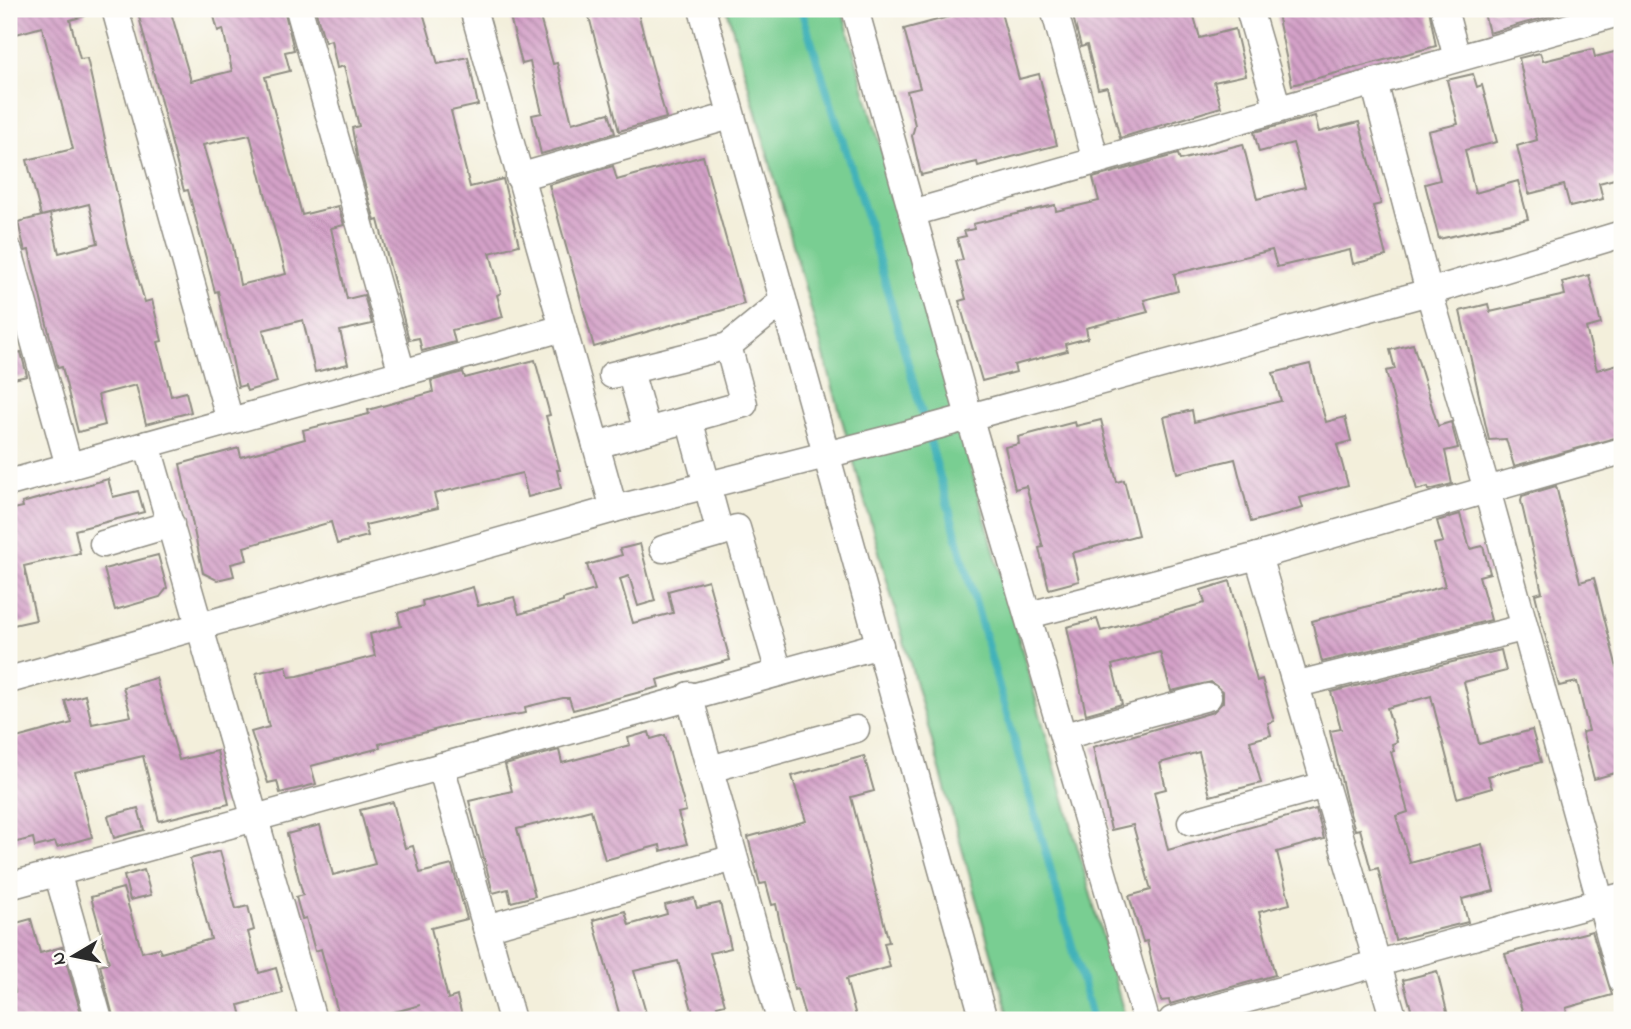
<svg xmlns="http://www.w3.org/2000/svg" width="1631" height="1029" font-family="'Indie Flower',sans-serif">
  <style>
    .green { fill: #79ce92; stroke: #527c5e; stroke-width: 2 }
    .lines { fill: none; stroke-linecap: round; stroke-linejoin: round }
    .stream { stroke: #42b2b9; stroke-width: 8 }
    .building { fill: url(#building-back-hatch); fill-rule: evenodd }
    .minor-casing { stroke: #8f8d83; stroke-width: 29 }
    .minor { stroke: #fff; stroke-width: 26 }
  </style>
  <defs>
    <pattern id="building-back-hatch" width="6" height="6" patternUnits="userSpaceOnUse" patternTransform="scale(1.75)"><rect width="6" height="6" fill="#d4a1c8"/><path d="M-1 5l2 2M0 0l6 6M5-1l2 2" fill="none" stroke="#ac83a3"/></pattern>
  </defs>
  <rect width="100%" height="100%" fill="#fdfcf7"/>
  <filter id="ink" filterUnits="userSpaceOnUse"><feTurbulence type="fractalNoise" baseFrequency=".0143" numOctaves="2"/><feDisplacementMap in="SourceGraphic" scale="14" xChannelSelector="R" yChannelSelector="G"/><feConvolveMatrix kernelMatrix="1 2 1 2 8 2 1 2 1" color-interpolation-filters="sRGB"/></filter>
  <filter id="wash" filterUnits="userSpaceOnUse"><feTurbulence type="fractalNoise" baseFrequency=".00686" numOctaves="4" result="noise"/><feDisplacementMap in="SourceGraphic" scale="28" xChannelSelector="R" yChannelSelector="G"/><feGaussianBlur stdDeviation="1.57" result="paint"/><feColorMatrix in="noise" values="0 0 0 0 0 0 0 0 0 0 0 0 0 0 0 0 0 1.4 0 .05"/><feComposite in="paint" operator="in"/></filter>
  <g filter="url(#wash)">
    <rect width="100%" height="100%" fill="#f3efdb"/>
    <path class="green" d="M727 9H842L1126 1020H1010Z"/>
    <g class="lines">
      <path class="stream" d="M801 9 865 211 1093 1020"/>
    </g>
    <g id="blocks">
      <g class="building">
        <path d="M9 9H84L85 16 70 20 80 59 87 58 129 248 145 302 152 300 162 341 158 342 171 396 186 392 191 412 146 424 136 385 98 395 105 425 78 432 62 367 58 368 52 345 29 250 25 251 18 222 50 214 59 253 98 243 89 204 41 216 27 160 73 149 42 27 9 36Z"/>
        <path d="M137 9H170L191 81 232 71 223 29 218 31 212 9H284L294 50 285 52 290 71 265 77 302 215 338 206 344 225 331 228 347 299 364 295 372 324 340 331 348 364 315 372 303 320 263 330 277 382 247 391 245 385 238 387 218 291 215 292 188 190 184 191ZM250 135 286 274 240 285 233 246 203 145Z"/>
        <path d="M315 9H422L438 64 468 57 478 105 451 111 470 187 503 179 519 245 490 253 501 293 497 295 503 317 452 330 455 342 422 351 419 338 409 340 378 220 375 221 358 161 352 128 359 126 344 66 337 68 331 40 325 42Z"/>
        <path d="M508 9H530L532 16 539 14 553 64 557 63 572 123 609 113 615 133 541 154 532 115 542 113 530 62 522 64Z"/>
        <path d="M587 9H637L666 118 619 131Z"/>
        <path d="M978 9H1000L1019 79 1039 74 1057 145 978 166 977 162 921 175 912 136 915 125 907 91 920 88 904 29Z"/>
        <path d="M1071 9H1192L1200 38 1235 29 1246 75 1214 82 1221 107 1120 138 1107 87 1098 89 1087 45 1081 47Z"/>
        <path d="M1276 9H1429L1436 46 1292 85Z"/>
        <path d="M1483 9H1553L1554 15 1489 33Z"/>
        <path d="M1593 49 1595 57 1622 50V177L1599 183 1603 199 1570 207 1564 185 1529 194 1517 146 1537 140 1519 58 1540 53 1543 61Z"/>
        <path d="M1473 74 1477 87 1482 85 1497 142 1465 150 1475 193 1518 181 1528 219 1439 239 1425 184 1440 180 1428 131 1458 124 1447 80Z"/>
        <path d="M1315 116 1319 132 1359 122 1381 204 1373 206 1386 256 1353 264 1350 250 1277 267 1272 250 1174 274 1178 291 1144 300 1148 312 1086 328 1088 338 1065 344 1067 351 1014 365 1016 372 982 381 959 301 966 299 956 261 963 260 957 238 966 236 964 231 974 229 973 224 1055 205 1056 211 1099 201 1093 178 1178 154 1180 160 1243 144 1257 199 1305 187 1293 143 1259 152 1254 132Z"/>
        <path d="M703 156 744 304 594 347 549 185 613 166 617 180Z"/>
        <path d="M1589 275 1601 324 1586 328 1597 370 1618 364 1622 379V436L1514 466 1506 439 1489 440 1460 311 1488 304 1490 312 1565 295 1562 282Z"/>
        <path d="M1413 344 1438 426 1451 422 1458 448 1445 451 1452 484 1429 490 1428 487 1417 490 1386 371 1395 369 1390 350Z"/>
        <path d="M21 352 27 376 9 380V355Z"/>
        <path d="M535 360 550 415 546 416 560 470H557L561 488 528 497 522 473 434 494 438 508 365 525 368 536 337 544 331 522 244 547 247 560 231 564 234 576 217 580 203 573 180 464 239 448 241 457 305 439 303 430 369 414 368 410 433 392 431 381 463 372 465 378Z"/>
        <path d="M1310 364 1326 422 1345 417 1351 441 1337 445 1348 485 1300 498 1303 508 1251 522 1235 459 1177 473 1164 417 1192 410 1194 422 1281 401 1273 373Z"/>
        <path d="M1101 420 1117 482 1124 480 1138 535 1072 553 1079 581 1049 589 1039 548 1043 547 1026 486 1015 489 1005 447 1019 444 1018 437 1075 422 1076 426Z"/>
        <path d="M108 479 113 497 138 491 144 512 75 530 80 553 24 566 36 620 9 626V510L23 507 22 503Z"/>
        <path d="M1556 486 1580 582 1594 578 1622 688V718L1614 720 1622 753V771L1594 779 1582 732 1589 731 1577 682 1559 686 1542 623 1535 594 1542 592 1521 501 1522 496Z"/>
        <path d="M1460 514 1470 549 1483 546 1490 573 1479 576 1491 620 1322 662 1312 621 1445 586 1434 544 1443 542 1437 521Z"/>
        <path d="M640 544 655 601 638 606 629 576 620 579 633 623 673 613 668 591 708 580 730 660 657 680 659 687 573 710 569 698H563L525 707 526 713 454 725 379 744 380 748 311 766 316 784 280 793 277 781 268 783 251 732 269 727 256 673 286 666 289 677 298 676 375 656 370 634 401 626 398 613 423 606 422 601 473 587 478 606 514 597 519 614 563 602V599L595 590 587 565 622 555 620 549Z"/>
        <path d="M158 555 167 588 160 597 115 610 104 569Z"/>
        <path d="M1230 581 1257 681 1262 679 1274 721 1268 723 1271 735 1250 741 1261 783 1210 796 1199 752 1160 763 1166 789 1154 792 1168 850 1316 809 1324 839 1277 852 1290 904 1259 912 1275 975 1170 1004 1169 1000 1161 1001 1147 941 1143 942 1129 896 1151 890 1133 825 1111 830 1093 747 1213 712 1223 702V692L1211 682 1171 691 1160 652 1112 665 1122 704 1086 714 1067 627 1097 619 1101 631 1205 603 1201 590Z"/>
        <path d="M1501 650 1506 671 1464 682 1479 744 1532 730 1541 762 1488 776 1492 788 1457 798 1431 696 1387 708 1397 742 1392 744 1394 751 1391 752 1408 812 1396 816 1410 863 1482 844 1494 891 1462 899 1468 922 1395 940 1378 868 1371 870 1360 829 1355 830 1346 800 1330 731 1341 729 1331 692Z"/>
        <path d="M156 678 179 760 217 751 229 804 159 821 143 756 75 772 92 837 57 847 55 842 35 847 33 838 9 844V740L72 723 65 701 85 695 92 724 131 716 123 687Z"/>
        <path d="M649 732 651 739 665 735 686 811 678 813 687 844 661 851 660 845 605 860 591 810 517 829 535 896 511 902 508 889 493 893 469 801 512 791 505 765 559 750 562 763 630 745 628 738Z"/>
        <path d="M864 756 874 791 851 797 889 942 884 943 890 967 846 979 857 1020H806L797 989 794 990 776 904 772 905 766 883 760 884 748 837 806 821 792 776Z"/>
        <path d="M393 802 405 848 413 846 420 873 452 865 467 919 431 928 448 999 457 996 463 1020H394L393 1013 420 1005 365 1020H340L321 949 315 951 306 918 302 919 296 897 303 895 287 834 320 825 333 875 375 864 360 810Z"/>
        <path d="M138 808 144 830 114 838 108 816Z"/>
        <path d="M220 851 236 909 248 906 254 930 248 932 259 973 276 968 283 993 239 1005 243 1020H114L100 965 109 962 91 897 123 888 142 952 159 948 161 953 211 939 190 859Z"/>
        <path d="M144 870 151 895 130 900 124 876Z"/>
        <path d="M694 898 697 908 720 903 731 948 710 953 725 1004 717 1006 720 1016 695 1020 678 961 634 971 648 1020H621L593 920 625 911 629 925 667 914 665 905Z"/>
        <path d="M31 919 40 953 62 947 83 1020H9V994L15 992 9 969V925Z"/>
        <path d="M1592 931 1612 995 1566 1008 1569 1020H1525L1505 954Z"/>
        <path d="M1437 971 1449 1020H1414L1403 980Z"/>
      </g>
    </g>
  </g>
  <g filter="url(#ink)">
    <use href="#blocks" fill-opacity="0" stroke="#8f8d83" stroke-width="2"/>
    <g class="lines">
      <defs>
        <g id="minor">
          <path d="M115 9 230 421"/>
          <path d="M299 9 402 373"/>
          <path d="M473 9 614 509"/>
          <path d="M702 9 984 1020"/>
          <path d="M855 9 969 416 1146 1020"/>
          <path d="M1054 9 1096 161"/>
          <path d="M1249 9 1278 109"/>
          <path d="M1444 9 1457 58"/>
          <path d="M1374 82 1429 292 1487 490 1622 980"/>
          <path d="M519 177 730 116"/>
          <path d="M912 213 1622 12"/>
          <path d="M9 251 69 466"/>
          <path d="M630 371 647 431"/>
          <path d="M612 375 728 346 783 301"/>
          <path d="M689 419 720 533"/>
          <path d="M147 444 313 1020"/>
          <path d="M596 445 744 404 728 346"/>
          <path d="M9 483 563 328"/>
          <path d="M103 544 171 524"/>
          <path d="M663 549 737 528 779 672"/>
          <path d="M1258 556 1394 1020"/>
          <path d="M1029 615 1258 556 1622 451"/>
          <path d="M9 680 614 509 896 437 1429 292 1622 234"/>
          <path d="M1298 684 1523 628"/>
          <path d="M689 695 780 1020"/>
          <path d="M1064 736 1208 697"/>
          <path d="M441 766 512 1020"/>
          <path d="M710 769 856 729"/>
          <path d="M1191 822 1325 785"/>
          <path d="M57 872 99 1020"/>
          <path d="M9 886 880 645"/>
          <path d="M486 928 734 858"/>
          <path d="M1172 1020 1622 896"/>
        </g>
      </defs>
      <use href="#minor" class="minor-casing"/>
      <use href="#minor" class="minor"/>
    </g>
  </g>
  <rect width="1631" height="1029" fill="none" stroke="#fdfcf7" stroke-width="35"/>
  <g transform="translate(74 956) rotate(260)" stroke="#fdfcf7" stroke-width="5" paint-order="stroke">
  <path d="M0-5L12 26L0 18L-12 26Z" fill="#2b2b2b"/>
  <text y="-10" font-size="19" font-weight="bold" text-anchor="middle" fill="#2b2b2b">N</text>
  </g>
</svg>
